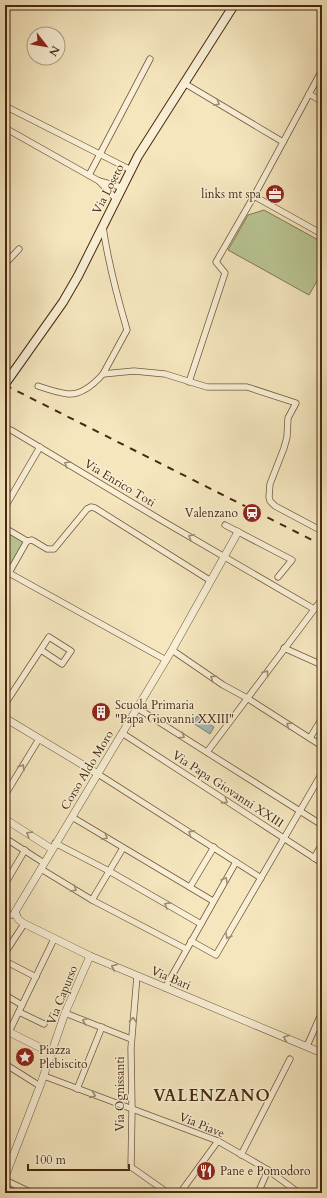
<svg xmlns="http://www.w3.org/2000/svg" width="327" height="1198" font-family="Cardo,serif">
  <style>
    .green { fill: #b9c693; stroke: #807752 }
    .water { fill: #a2bdbd; stroke: #7e8178 }
    .lines { fill: none; stroke-linecap: round; stroke-linejoin: round }
    .minor-casing { stroke: #72583c; stroke-width: 7 }
    .tertiary-casing { stroke: #72583c; stroke-width: 8 }
    .secondary-casing { stroke: #472810; stroke-width: 10 }
    .minor { stroke: #f8efd5; stroke-width: 5.5 }
    .tertiary { stroke: #f8efd5; stroke-width: 7 }
    .secondary { stroke: #f8efd5; stroke-width: 8 }
    .rail { stroke: #472810; stroke-width: 2; stroke-dasharray: 7 7; stroke-linecap: butt }
    .oneway { stroke: #a08c72 }
    .labels { text-anchor: middle; stroke-width: 3; stroke-linejoin: round; paint-order: stroke }
    .street-label { font-size: 12px; fill: #472810; stroke: #f8efd5 }
    .poi-label { font-size: 12px; fill: #472810; stroke: #f8efd5; text-anchor: start }
    .district-label { font-size: 16px; font-weight: bold; letter-spacing: 1px; fill: #472810; stroke: #f8efd5 }
  </style>
  <rect width="100%" height="100%" fill="#f5e6be"/>
  <filter id="stains"><feTurbulence type="fractalNoise" baseFrequency=".005" numOctaves="4"/><feColorMatrix values="0 0 0 0 .2 0 0 0 0 .09 0 0 0 0 .02 0 0 0 .5 -.17"/></filter>
  <radialGradient id="worn" r=".72"><stop offset=".6" stop-color="#630" stop-opacity="0"/><stop offset="1" stop-color="#630" stop-opacity=".3"/></radialGradient>
  <g class="green">
    <path d="M264 210 322 242V272L309 295 228 250 248 215Z"/>
    <path d="M5 528 27 541 5 580Z"/>
  </g>
  <path class="water" d="M197 716 214 727 210 734 193 723Z"/>
  <g class="lines">
    <defs>
      <g id="minor">
        <path d="M184 83 283 142"/>
        <path d="M309 94 318 99"/>
        <path d="M5 106 131 170"/>
        <path d="M5 128 99 181 121 187"/>
        <path d="M89 175 150 59"/>
        <path d="M99 181 116 199"/>
        <path d="M254 196 322 234"/>
        <path d="M103 227C108 262 117 296 127 330L103 374"/>
        <path d="M5 264 19 249"/>
        <path d="M5 371 12 374"/>
        <path d="M189 382 225 273 216 262 254 196 322 70"/>
        <path d="M38 386C47 389 58 393 68 394 82 395 95 383 103 374L134 371 165 374 207 387H247L296 403 288 418 287 437 284 448 270 484 269 497 270 501 275 506 322 531"/>
        <path d="M5 428 11 430 161 520 314 609"/>
        <path d="M5 507 40 447"/>
        <path d="M225 525 292 560 278 577"/>
        <path d="M5 528 27 541"/>
        <path d="M27 541 32 540 47 549H54L87 509 91 507 95 508 211 581"/>
        <path d="M9 573 166 660"/>
        <path d="M5 580 27 541"/>
        <path d="M284 648 322 665"/>
        <path d="M172 650 223 685 247 698 322 746"/>
        <path d="M5 704 49 637 71 651 62 664 41 650"/>
        <path d="M137 708 322 825"/>
        <path d="M122 733 322 863"/>
        <path d="M310 738 322 718"/>
        <path d="M207 752 322 599"/>
        <path d="M98 774 261 878"/>
        <path d="M5 795 39 739"/>
        <path d="M72 817 213 901"/>
        <path d="M5 838 44 863"/>
        <path d="M55 843 109 871 201 924"/>
        <path d="M314 858 322 844"/>
        <path d="M41 869 92 900 186 949"/>
        <path d="M5 884 25 850"/>
        <path d="M190 887 214 847"/>
        <path d="M92 900 123 848"/>
        <path d="M5 914 8 915H17"/>
        <path d="M191 941 216 955 322 773"/>
        <path d="M5 953 24 924"/>
        <path d="M5 961 36 977"/>
        <path d="M137 976 131 1048 132 1110 131 1167 168 1193"/>
        <path d="M165 988 236 862"/>
        <path d="M5 995 22 1005"/>
        <path d="M19 1012 44 1024"/>
        <path d="M65 1013 131 1039"/>
        <path d="M9 1032 54 939"/>
        <path d="M307 1046 322 1012"/>
        <path d="M5 1064 40 1086"/>
        <path d="M44 1076 218 1141 268 1170 299 1193"/>
        <path d="M77 1089 102 1027"/>
        <path d="M241 1155 290 1059"/>
        <path d="M5 1156 12 1159"/>
        <path d="M5 1180 32 1193"/>
        <path d="M180 1193 218 1141"/>
        <path d="M258 1193 268 1170"/>
      </g>
      <g id="tertiary">
        <path d="M238 532 172 650 15 912 18 919 23 923 90 956 322 1053"/>
        <path d="M5 718 98 774"/>
        <path d="M5 819 52 849"/>
        <path d="M5 1030 51 1053"/>
        <path d="M5 1177 40 1086 65 1013 90 956"/>
      </g>
      <path id="secondary" d="M5 384 63 302 78 276 138 156 234 5"/>
    </defs>
    <use href="#minor" class="minor-casing"/>
    <use href="#tertiary" class="tertiary-casing"/>
    <use href="#secondary" class="secondary-casing"/>
    <use href="#minor" class="minor"/>
    <use href="#tertiary" class="tertiary"/>
    <use href="#secondary" class="secondary"/>
    <path class="rail" d="M5 385 322 545"/>
  </g>
  <defs><path id="oneway-chevron" d="M-2-3.5L2.5 0L-2 3.5" fill="none" stroke-width="1.6" stroke-linecap="round" stroke-linejoin="round"/></defs>
  <g class="oneway">
    <use href="#oneway-chevron" transform="translate(217 103) rotate(31)"/>
    <use href="#oneway-chevron" transform="translate(67 464) rotate(-149)"/>
    <use href="#oneway-chevron" transform="translate(191 537) rotate(-150)"/>
    <use href="#oneway-chevron" transform="translate(266 673) rotate(-53)"/>
    <use href="#oneway-chevron" transform="translate(213 678) rotate(-146)"/>
    <use href="#oneway-chevron" transform="translate(289 725) rotate(-147)"/>
    <use href="#oneway-chevron" transform="translate(182 736) rotate(32)"/>
    <use href="#oneway-chevron" transform="translate(22 767) rotate(-58)"/>
    <use href="#oneway-chevron" transform="translate(225 801) rotate(33)"/>
    <use href="#oneway-chevron" transform="translate(191 833) rotate(-147)"/>
    <use href="#oneway-chevron" transform="translate(29 834) rotate(-148)"/>
    <use href="#oneway-chevron" transform="translate(105 837) rotate(31)"/>
    <use href="#oneway-chevron" transform="translate(225 880) rotate(-60)"/>
    <use href="#oneway-chevron" transform="translate(74 889) rotate(31)"/>
    <use href="#oneway-chevron" transform="translate(167 905) rotate(-151)"/>
    <use href="#oneway-chevron" transform="translate(228 936) rotate(120)"/>
    <use href="#oneway-chevron" transform="translate(114 967) rotate(-157)"/>
    <use href="#oneway-chevron" transform="translate(133 1020) rotate(-86)"/>
    <use href="#oneway-chevron" transform="translate(85 1021) rotate(-159)"/>
    <use href="#oneway-chevron" transform="translate(286 1038) rotate(-157)"/>
    <use href="#oneway-chevron" transform="translate(93 1095) rotate(21)"/>
  </g>
  <defs>
    <symbol id="office-disc" viewBox="-11 -11 22 22"><circle r="9.5" fill="#8f2418" stroke="#f8efd5"/><path d="M-6-3h4V-5.5h4V-3h4V5H-6ZM-1-4.5V-3h2v-1.5ZM-6 0V1H6V0Z" fill="#fff"/></symbol>
    <symbol id="station-disc" viewBox="-11 -11 22 22"><circle r="9.5" fill="#8f2418" stroke="#f8efd5"/><path d="M-3-6H3Q5-6 5-4V2Q5 4 3 4L4.5 6H3L1.5 4h-3L-3 6H-4.5L-3 4Q-5 4-5 2V-4Q-5-6-3-6ZM-3.5-4v3h7v-3ZM-3.5 1v1.5H-2V1ZM2 1v1.5H3.5V1Z" fill="#fff"/></symbol>
    <symbol id="building-disc" viewBox="-11 -11 22 22"><circle r="9.5" fill="#8f2418" stroke="#f8efd5"/><path d="M-4-6H4V6H1V3H-1V6H-4ZM-2.5-4.3h1.7v1.8h-1.7ZM.8-4.3h1.7v1.8H.8ZM-2.5-1h1.7V.8h-1.7ZM.8-1h1.7V.8H.8Z" fill="#fff"/></symbol>
    <symbol id="sight-disc" viewBox="-11 -11 22 22"><circle r="9.5" fill="#8f2418" stroke="#f8efd5"/><path d="M0-6L1.8-2.2L6-1.7L2.9 1.2L3.7 5.4L0 3.3L-3.7 5.4L-2.9 1.2L-6-1.7L-1.8-2.2Z" fill="#fff"/></symbol>
    <symbol id="restaurant-disc" viewBox="-11 -11 22 22"><circle r="9.5" fill="#8f2418" stroke="#f8efd5"/><path d="M-5-6h1v4h1v-4h1v4h1v-4h1v5L-1.5 .5V6h-2V.5L-5-1ZM5-6V6H3V1.5H1.5Q1.5-4 5-6Z" fill="#fff"/></symbol>
  </defs>
  <g fill-rule="evenodd">
    <use href="#office-disc" x="264" y="183" width="22" height="22"/>
    <use href="#station-disc" x="241" y="502" width="22" height="22"/>
    <use href="#building-disc" x="90" y="701" width="22" height="22"/>
    <use href="#sight-disc" x="14" y="1046" width="22" height="22"/>
    <use href="#restaurant-disc" x="195" y="1160" width="22" height="22"/>
  </g>
  <g class="labels">
    <g class="street-label">
      <text transform="translate(108 189) rotate(-63)" y="4">Via Loseto</text>
      <text transform="translate(120 483) rotate(31)" y="4">Via Enrico Toti</text>
      <text transform="translate(87 770) rotate(-59)" y="4">Corso Aldo Moro</text>
      <text transform="translate(228 789) rotate(33)" y="4">Via Papa Giovanni XXIII</text>
      <text transform="translate(171 978) rotate(23)" y="4">Via Bari</text>
      <text transform="translate(62 995) rotate(-68)" y="4">Via Capurso</text>
      <text transform="translate(120 1094) rotate(-90)" y="4">Via Ognissanti</text>
      <text transform="translate(202 1125) rotate(22)" y="4">Via Piave</text>
    </g>
    <g class="poi-label">
      <text x="261" y="198" text-anchor="end">links mt spa</text>
      <text x="238" y="517" text-anchor="end">Valenzano</text>
      <text x="115" y="709">Scuola Primaria<tspan x="115" dy="14">"Papa Giovanni XXIII"</tspan></text>
      <text x="39" y="1054">Piazza<tspan x="39" dy="14">Plebiscito</tspan></text>
      <text x="220" y="1175">Pane e Pomodoro</text>
    </g>
    <g class="district-label">
      <text x="212" y="1101">VALENZANO</text>
    </g>
  </g>
  <rect width="327" height="1198" fill="none" stroke="#f5e6be" stroke-width="20"/>
  <rect x="6" y="6" width="315" height="1186" fill="none" stroke="#472810" stroke-width="2"/>
  <rect x="10" y="10" width="307" height="1178" fill="none" stroke="#472810"/>
  <g transform="translate(46 46) rotate(121)"><circle r="19" fill="#f8efd5" stroke="#b19f86"/>
  <path d="M0-3L7 15L0 10L-7 15Z" fill="#8f2418"/>
  <text y="-6" font-size="11" font-weight="bold" text-anchor="middle" fill="#472810">N</text>
  </g>
  <path d="M28 1164v6h101v-6" fill="none" stroke="#472810" stroke-width="2"/>
  <text x="34" y="1164" font-size="12" fill="#472810" stroke="#f8efd5" stroke-width="3" paint-order="stroke">100 m</text>
  <rect width="100%" height="100%" filter="url(#stains)"/>
  <rect width="100%" height="100%" fill="url(#worn)"/>
</svg>
